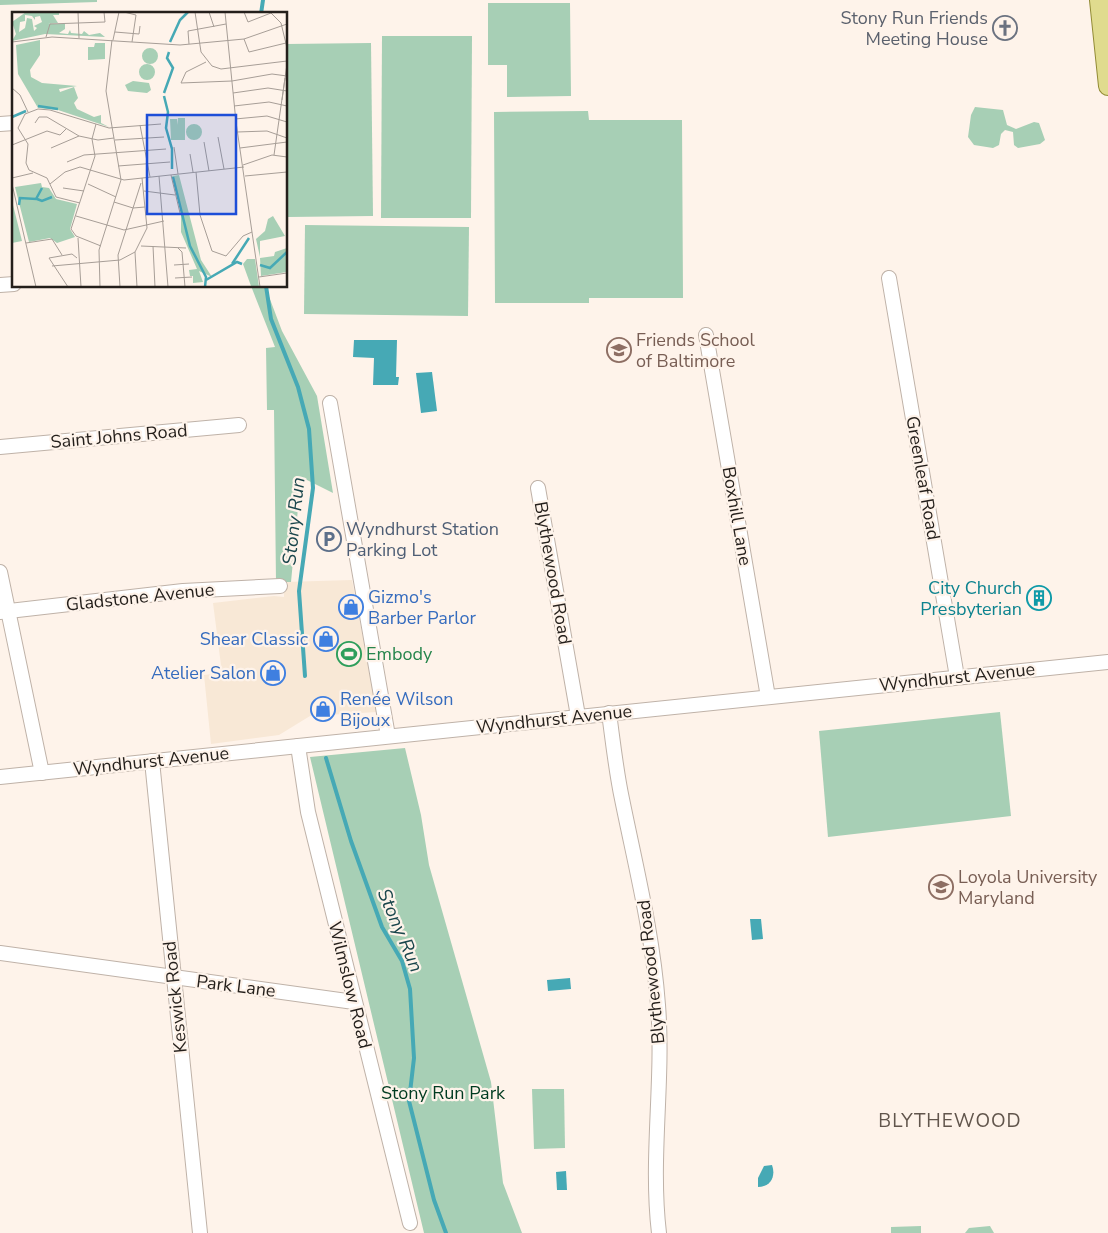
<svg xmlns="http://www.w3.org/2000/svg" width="1108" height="1233" font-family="'Nunito Sans',sans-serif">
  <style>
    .commercial { fill: #f8e8d6 }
    .green { fill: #a7cfb5 }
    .water { fill: #46a9b5 }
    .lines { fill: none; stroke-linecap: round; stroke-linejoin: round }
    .stream { stroke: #46a9b5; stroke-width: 4 }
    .minor-casing { stroke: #bfb2a8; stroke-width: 16 }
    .major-casing { stroke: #918a34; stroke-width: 20 }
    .minor { stroke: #fff; stroke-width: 14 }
    .major { stroke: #e0db8e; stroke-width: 18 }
    .labels { text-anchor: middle; stroke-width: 4.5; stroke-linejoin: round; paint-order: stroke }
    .worship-label { font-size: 18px; fill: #5b616d; stroke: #fef3ea; text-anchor: end }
    .education-label { font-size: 18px; fill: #785e54; stroke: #fef3ea; text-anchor: start }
    .street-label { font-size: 18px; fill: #241f1b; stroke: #fef3ea }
    .service-label { font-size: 18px; fill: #4e5e75; stroke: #fef3ea; text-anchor: start }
    .culture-label { font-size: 18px; fill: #0d838f; stroke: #fef3ea; text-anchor: end }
    .shop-label { font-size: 18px; fill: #366cbe; stroke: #fef3ea; text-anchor: start }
    .leisure-label { font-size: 18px; fill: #27864d; stroke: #fef3ea; text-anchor: start }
    .park-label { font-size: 18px; fill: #003b20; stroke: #fef3ea }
    .water-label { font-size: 19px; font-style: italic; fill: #1a464c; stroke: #fef3ea }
    .neighbourhood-label { font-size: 19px; letter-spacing: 1px; fill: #61554c; stroke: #fef3ea }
    .inset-river { fill: none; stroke: #46a9b5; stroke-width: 2.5 }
    .inset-road { fill: none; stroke: #a79e97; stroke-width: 1 }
    .view { fill: #1d4ed8; fill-opacity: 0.15; stroke: #1d4ed8; stroke-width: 2.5 }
    .inset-edge { fill: none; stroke: #241f1b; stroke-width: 2.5 }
  </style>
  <rect width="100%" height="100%" fill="#fef3ea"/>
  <path class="commercial" d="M352 580 377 712 310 716 279 735 211 744 204 675 222 673 213 603 274 596 284 597V582Z"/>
  <g class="green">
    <path d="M0 0H97V2L0 5Z"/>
    <path d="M488 3H570L571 96 507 97V65H488Z"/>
    <path d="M382 36H472L471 218H381Z"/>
    <path d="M371 43 373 216 288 217 286 44Z"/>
    <path d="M975 107 1003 110 1007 125 1016 129 1034 122 1039 123 1045 140 1040 144 1018 148 1014 145 1013 132 1005 130 1001 134 999 145 993 148 974 145 968 137 971 115Z"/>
    <path d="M588 111 589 120H682L683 298H589V303H495L494 112Z"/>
    <path d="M305 225 469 227 468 316 304 314Z"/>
    <path d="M251 286H265L282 331 317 396 333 493 301 477 291 582H276L274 410H267L266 348 275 347Z"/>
    <path d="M1000 712 1011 816 828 837 819 731Z"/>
    <path d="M405 748 421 815 429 865 491 1082 503 1183 522 1233H424L310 757Z"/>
    <path d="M532 1089H564L565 1148 534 1149Z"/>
    <path d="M921 1226V1233H891V1227Z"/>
    <path d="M990 1226 994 1233H965L969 1228Z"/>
  </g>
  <g class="water">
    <path d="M354 340H397L396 377H399L398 385H373L374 358 353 357Z"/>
    <path d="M432 372 437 411 421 413 416 373Z"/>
    <path d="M750 919H761L763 939 752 940Z"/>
    <path d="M570 978 571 989 548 991 547 980Z"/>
    <path d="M772 1165C776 1176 771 1187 758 1187V1178L764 1166Z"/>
    <path d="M566 1171 567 1190H557L556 1172Z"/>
  </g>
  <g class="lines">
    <g class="stream">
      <path d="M261 14 263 0"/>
      <path d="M266 286 271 319 298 387 309 429 313 488 299 591 305 676"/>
      <path d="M326 758 351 841 382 927 402 961 410 989 414 1058 409 1101 434 1200 446 1233"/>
    </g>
    <defs>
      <g id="minor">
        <path d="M0 124 14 123"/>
        <path d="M889 278 957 677"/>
        <path d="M0 285 14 284"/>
        <path d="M706 335 768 697"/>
        <path d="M330 403 388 736"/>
        <path d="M0 447 239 425"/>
        <path d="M538 488 578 716"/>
        <path d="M0 572 42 773"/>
        <path d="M0 612 183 591 280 586"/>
        <path d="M609 713C613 742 616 771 622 799 636 868 653 935 658 1005 664 1081 650 1158 659 1233"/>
        <path d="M298 746 308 812 410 1223"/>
        <path d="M152 761 200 1233"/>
        <path d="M0 777 1108 662"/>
        <path d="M0 953 354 1002"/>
      </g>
      <path id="major" d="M1099 0 1108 86"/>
    </defs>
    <use href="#minor" class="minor-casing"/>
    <use href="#major" class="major-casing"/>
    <use href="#minor" class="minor"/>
    <use href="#major" class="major"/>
  </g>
  <defs>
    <symbol id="church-ring" viewBox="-11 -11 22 22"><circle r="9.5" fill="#fef3ea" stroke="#6b7280" stroke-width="1.5"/><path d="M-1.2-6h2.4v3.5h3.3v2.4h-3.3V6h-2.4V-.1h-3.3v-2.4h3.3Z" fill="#6b7280"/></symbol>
    <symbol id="school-ring" viewBox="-11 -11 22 22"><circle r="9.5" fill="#fef3ea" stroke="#8d6e63" stroke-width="1.5"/><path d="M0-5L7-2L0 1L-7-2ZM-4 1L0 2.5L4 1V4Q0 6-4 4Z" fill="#8d6e63"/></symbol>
    <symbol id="parking-ring" viewBox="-11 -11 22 22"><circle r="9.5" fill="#fef3ea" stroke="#5c6f8a" stroke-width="1.5"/><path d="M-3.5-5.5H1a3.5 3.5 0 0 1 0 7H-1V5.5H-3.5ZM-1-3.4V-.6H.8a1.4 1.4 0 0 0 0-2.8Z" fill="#5c6f8a"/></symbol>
    <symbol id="building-ring" viewBox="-11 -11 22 22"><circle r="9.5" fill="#fef3ea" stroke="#0f9aa8" stroke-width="1.5"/><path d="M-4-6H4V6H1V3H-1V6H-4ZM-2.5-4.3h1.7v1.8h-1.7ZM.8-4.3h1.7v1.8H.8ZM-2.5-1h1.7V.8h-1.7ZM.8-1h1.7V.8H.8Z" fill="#0f9aa8"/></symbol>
    <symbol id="shop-ring" viewBox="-11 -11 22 22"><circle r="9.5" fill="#fef3ea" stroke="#3f7fe0" stroke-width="1.5"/><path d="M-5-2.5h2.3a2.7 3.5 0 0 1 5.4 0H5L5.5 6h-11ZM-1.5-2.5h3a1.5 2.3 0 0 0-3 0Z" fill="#3f7fe0"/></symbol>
    <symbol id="stadium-ring" viewBox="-11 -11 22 22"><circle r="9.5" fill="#fef3ea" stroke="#2e9e5b" stroke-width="1.5"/><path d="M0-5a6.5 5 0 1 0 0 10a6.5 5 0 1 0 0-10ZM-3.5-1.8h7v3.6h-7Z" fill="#2e9e5b"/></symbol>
    <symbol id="university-ring" viewBox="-11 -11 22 22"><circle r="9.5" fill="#fef3ea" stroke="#8d6e63" stroke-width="1.5"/><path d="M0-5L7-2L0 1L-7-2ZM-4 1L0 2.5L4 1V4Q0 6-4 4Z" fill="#8d6e63"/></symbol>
  </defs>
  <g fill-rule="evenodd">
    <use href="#church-ring" x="991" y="14" width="28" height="28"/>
    <use href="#school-ring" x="605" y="336" width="28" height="28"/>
    <use href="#parking-ring" x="315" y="525" width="28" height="28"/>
    <use href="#building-ring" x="1025" y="584" width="28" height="28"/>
    <use href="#shop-ring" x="337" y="593" width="28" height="28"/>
    <use href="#shop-ring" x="312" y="625" width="28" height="28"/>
    <use href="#stadium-ring" x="335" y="640" width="28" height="28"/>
    <use href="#shop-ring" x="259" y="659" width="28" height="28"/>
    <use href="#shop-ring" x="309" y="695" width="28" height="28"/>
    <use href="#university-ring" x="927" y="873" width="28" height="28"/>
  </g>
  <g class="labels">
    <g class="worship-label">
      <text x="988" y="24">Stony Run Friends<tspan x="988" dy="21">Meeting House</tspan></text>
    </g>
    <g class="education-label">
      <text x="636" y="346">Friends School<tspan x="636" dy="21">of Baltimore</tspan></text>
      <text x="958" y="883">Loyola University<tspan x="958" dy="21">Maryland</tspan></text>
    </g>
    <g class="street-label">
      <text transform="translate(119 436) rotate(-5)" y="6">Saint Johns Road</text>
      <text transform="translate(923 478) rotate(80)" y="6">Greenleaf Road</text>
      <text transform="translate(737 516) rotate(80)" y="6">Boxhill Lane</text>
      <text transform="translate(553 573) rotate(80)" y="6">Blythewood Road</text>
      <text transform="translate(140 597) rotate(-6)" y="6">Gladstone Avenue</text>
      <text transform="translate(957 677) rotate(-6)" y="6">Wyndhurst Avenue</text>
      <text transform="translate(554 719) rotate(-6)" y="6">Wyndhurst Avenue</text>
      <text transform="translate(151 761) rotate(-6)" y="6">Wyndhurst Avenue</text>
      <text transform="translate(651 972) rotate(-96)" y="6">Blythewood Road</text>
      <text transform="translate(350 985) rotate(76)" y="6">Wilmslow Road</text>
      <text transform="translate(236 986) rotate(7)" y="6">Park Lane</text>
      <text transform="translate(175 997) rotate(-96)" y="6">Keswick Road</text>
    </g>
    <g class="service-label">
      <text x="346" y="535">Wyndhurst Station<tspan x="346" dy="21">Parking Lot</tspan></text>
    </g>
    <g class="culture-label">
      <text x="1022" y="594">City Church<tspan x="1022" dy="21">Presbyterian</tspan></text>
    </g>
    <g class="shop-label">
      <text x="368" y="603">Gizmo's<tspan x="368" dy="21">Barber Parlor</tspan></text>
      <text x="308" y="645" text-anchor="end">Shear Classic</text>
      <text x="256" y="679" text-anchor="end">Atelier Salon</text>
      <text x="340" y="705">Renée Wilson<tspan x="340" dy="21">Bijoux</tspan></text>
    </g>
    <g class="leisure-label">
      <text x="366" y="660">Embody</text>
    </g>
    <g class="park-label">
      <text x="443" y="1099">Stony Run Park</text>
    </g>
    <g class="water-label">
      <text transform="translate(293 521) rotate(-84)" y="7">Stony Run</text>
      <text transform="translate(401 930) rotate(67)" y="7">Stony Run</text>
    </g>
    <g class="neighbourhood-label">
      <text x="950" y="1127">BLYTHEWOOD</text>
    </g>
  </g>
  <g transform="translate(12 12)">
    <rect width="275" height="275" fill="#fef3ea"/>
    <path d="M14 0H47V3H41L46 11 36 12H53V17L47 21 56 22 58 18 59 21 70 22 72 19 77 23 88 21 93 25 33 22 0 29 4 22 0 10ZM13 3 20 4 23 8V5L28 4 30 10 22 14 25 16 22 19 20 7 15 6 13 16 7 20 8 10 13 9ZM28 28V43L18 58 19 65 30 71 65 74 47 77 48 80 62 75 66 86 62 91 65 97 82 105 89 103V111L97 115 46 98 26 96 6 62 4 33ZM83 31H93V47L76 48V35H82ZM130 44a8 8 0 1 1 16 0a8 8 0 1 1-16 0ZM127 60a8 8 0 1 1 16 0a8 8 0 1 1-16 0ZM121 69 137 71 139 78 135 81 116 79 113 73ZM166 106H173V128H159L158 107H165V113ZM174 120a8 8 0 1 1 16 0a8 8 0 1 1-16 0ZM167 163 189 248 200 265 187 259 191 270 181 271V264H178L177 258 185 257 169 220V200L160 164ZM29 171 30 175 37 176 44 187 65 192 58 217 63 225 45 231 38 226 17 230 3 175ZM0 189 10 229 0 231ZM261 204 273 224 248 229V245L244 227 253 219 256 207ZM275 236V260L249 264 248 246 262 244 263 240ZM235 247H243L247 275 239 274 231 252Z" fill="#a7cfb5" fill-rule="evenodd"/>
    <path class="inset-river" d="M158 30 168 8 176 0M152 81 161 56 155 46 157 40M152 84 156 100 154 116 160 137V157M26 94 46 97M0 105 14 99M161 165 178 234 194 265 193 275M25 187 30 189 40 185M7 193 8 186 24 187 30 176M220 252 237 226M248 253 258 256 275 240M194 268 225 250 230 252"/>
    <path class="inset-road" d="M66 0 67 26M112 0 124 3 120 30M183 0 189 40 200 54 209 57 275 49M197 0 202 15M213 0 224 110 248 275M232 0 236 10 259 1M258 0 269 11 275 36M103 20 127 22 128 14M34 25 38 12 93 10 92 0M232 27 237 40 274 31M101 28 107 0M0 30 40 25 168 33 232 27 275 12M177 32 176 19 214 12M194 50 174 60 169 71 220 69 260 62 275 64M0 76 8 83 16 100M221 81 256 76 275 79M270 88 275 52M222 94 257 90 275 94M223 107 255 104 275 110M23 111 27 105H35L67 124 86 128 102 126M84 112 80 127 83 144 59 217 64 224 89 234M128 113 138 165M225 120 255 119 275 126M206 125 212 157M103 128 152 125M192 130 197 159M0 133 35 119 48 123 54 117M162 135 166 162M39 136 67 124M228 136 275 130M178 142 181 160M262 143 273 66M55 150 72 143 154 137M231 153 260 143 275 145M106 154 158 150M184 160 188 203 200 239 214 244 231 224 240 220M159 163 168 201M147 164 156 275M233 164 275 160M0 166 21 161M0 172 24 275M38 172 53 160 68 155 112 168 232 155M76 172 104 185M51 176 72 179M132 179 163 183M102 190 121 196 133 195M68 191 44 185 35 166 17 158 14 151 16 132 6 116 13 102 26 97 38 98 97 116 149 112M64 204 112 218 152 209M66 226 69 275M14 231 40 227 50 243M129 234 174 236M141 234 143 275M166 236 170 240 173 275M162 253 177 252M40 254 108 248 123 240M247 265 275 261M163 266 180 265M56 275 37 246 60 242 65 246M88 275 87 238 109 168 94 79 100 28M108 275 106 243 129 171M125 275 123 240 135 216 130 166"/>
    <path class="view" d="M135 103H224V202H135Z"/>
    <rect width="275" height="275" class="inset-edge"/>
  </g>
</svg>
